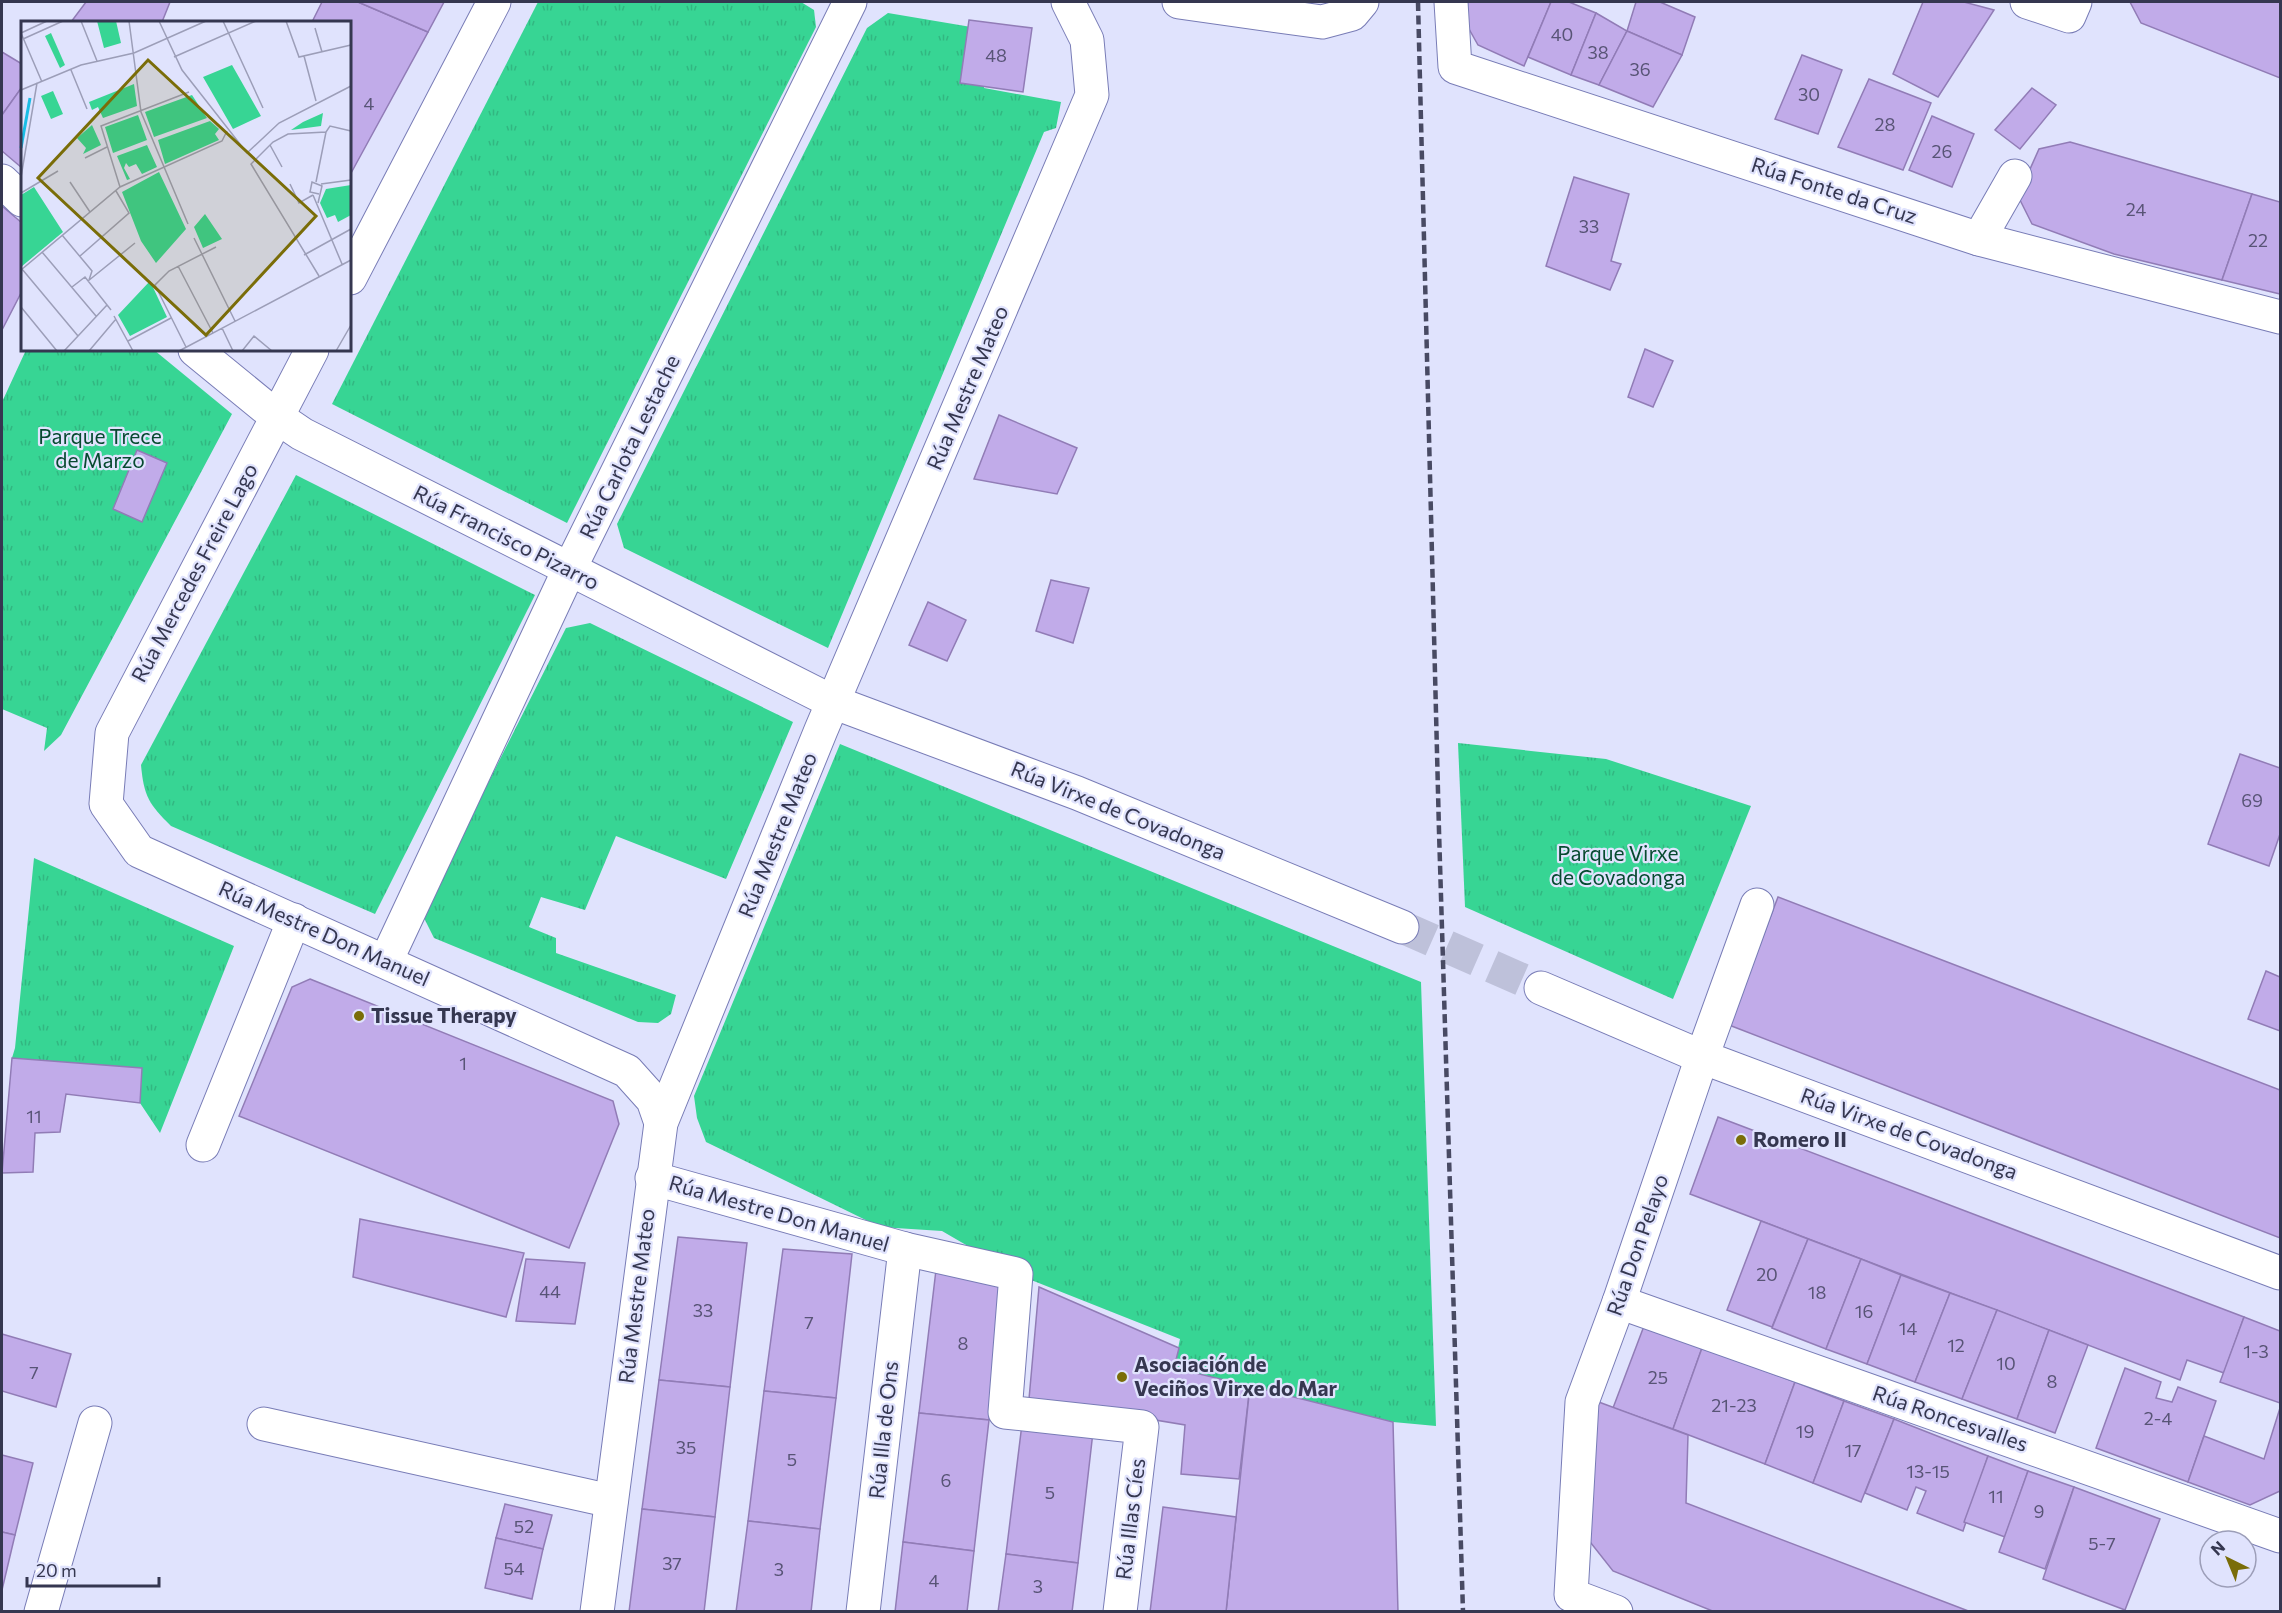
<svg xmlns="http://www.w3.org/2000/svg" width="2282" height="1613" font-family="Commissioner,sans-serif">
  <style>
    .grass { fill: url(#grass-tufts) }
    .building { fill: #c1abe9; stroke: #917cb6; stroke-width: 1.5 }
    .lines { fill: none; stroke-linecap: round; stroke-linejoin: round }
    .street-tunnel { stroke: #bec1da; stroke-width: 33; stroke-dasharray: 33 16; stroke-linecap: butt }
    .street-casing { stroke: #787cb6; stroke-width: 35 }
    .street { stroke: #fff; stroke-width: 33 }
    .rail { stroke: #484a63; stroke-width: 4.5; stroke-dasharray: 9 4.5; stroke-linecap: butt }
    .poi-dot { fill: #7a6d08; stroke: #e0e3fd; stroke-width: 2 }
    .labels { text-anchor: middle; stroke-width: 4.5; stroke-linejoin: round; paint-order: stroke }
    .number-label { font-size: 18px; fill: #585476 }
    .street-label { font-size: 21px; fill: #353750; stroke: #e0e3fd }
    .park-label { font-size: 21px; fill: #064a30; stroke: #e0e3fd }
    .poi-label { font-size: 21px; font-weight: bold; fill: #353750; stroke: #e0e3fd; text-anchor: start }
    .inset-river { fill: none; stroke: #1abde5; stroke-width: 3 }
    .inset-road { fill: none; stroke: #9c9eb8; stroke-width: 1.5 }
    .view { fill: #7a6d08; fill-opacity: 0.15; stroke: #7a6d08; stroke-width: 3 }
    .inset-edge { fill: none; stroke: #353750; stroke-width: 3 }
  </style>
  <defs>
    <pattern id="grass-tufts" width="24" height="20" patternUnits="userSpaceOnUse" patternTransform="scale(1.5)"><rect width="24" height="20" fill="#37d594"/><path d="M3 7l-1-3M5 7V3M7 7l1-3M15 17l-1-3M17 17v-4M19 17l1-3" fill="none" stroke="#31b781"/></pattern>
  </defs>
  <rect width="100%" height="100%" fill="#e0e3fd"/>
  <g class="grass">
    <path d="M538 2H801L814 10 816 27 567 523 332 404Z"/>
    <path d="M888 13 983 29 984 88 1061 102 1056 128 1044 132 828 648 624 548 617 524 867 28Z"/>
    <path d="M26 350H154L232 414 61 735 44 751 47 728 2 709V402Z"/>
    <path d="M296 475 535 595 375 914 171 826C149 804 144 797 141 765Z"/>
    <path d="M590 623 793 722 726 879 616 836 585 910 541 897 529 927 556 938V953L676 995 671 1014 658 1023 638 1022 434 938 422 914 566 628Z"/>
    <path d="M1458 743 1606 759 1751 806 1673 999 1465 907Z"/>
    <path d="M840 744 1421 982 1436 1426 1393 1422 1174 1368 1180 1339 1016 1274 942 1231 880 1227 706 1142 697 1118 694 1096Z"/>
    <path d="M34 858 234 946 160 1133 140 1103 142 1068 12 1058 15 1048Z"/>
  </g>
  <g class="building">
    <path d="M86 2H170L162 22H71Z"/>
    <path d="M322 2H358L428 32 350 175V22H312Z"/>
    <path d="M358 2H444L428 32Z"/>
    <path d="M1464 2H1551L1524 66 1478 45 1464 20Z"/>
    <path d="M1551 2H1569L1596 13 1571 75 1528 57Z"/>
    <path d="M1636 2H1660L1695 17 1682 55 1627 31Z"/>
    <path d="M1923 2H1964L1994 10 1938 97 1893 74Z"/>
    <path d="M2130 2H2280V78L2141 23Z"/>
    <path d="M1596 13 1627 31 1599 85 1571 75Z"/>
    <path d="M969 20 1032 28 1023 92 960 83Z"/>
    <path d="M1627 31 1682 55 1653 107 1599 85Z"/>
    <path d="M2 52 22 64V87L2 115Z"/>
    <path d="M1802 55 1842 70 1818 134 1775 119Z"/>
    <path d="M1869 79 1931 103 1903 170 1838 147Z"/>
    <path d="M22 87V168L2 151V115Z"/>
    <path d="M2032 88 2056 105 2020 149 1995 130Z"/>
    <path d="M1932 116 1974 134 1952 187 1909 170Z"/>
    <path d="M2070 142 2252 194 2222 280 2114 254 2032 224 2018 196 2039 149Z"/>
    <path d="M1574 177 1629 194 1611 261 1621 264 1610 290 1546 266Z"/>
    <path d="M2252 194 2280 202V294L2222 280Z"/>
    <path d="M2 206 22 223V291L2 330Z"/>
    <path d="M1645 349 1673 361 1653 407 1628 397Z"/>
    <path d="M999 415 1077 448 1057 494 974 479Z"/>
    <path d="M137 450 167 463 142 522 113 509Z"/>
    <path d="M1051 580 1089 588 1073 643 1036 631Z"/>
    <path d="M928 602 966 620 947 661 909 645Z"/>
    <path d="M2240 754 2280 768V834L2269 866 2208 844Z"/>
    <path d="M1778 897 2280 1090V1238L1729 1025Z"/>
    <path d="M2266 971 2280 977V1031L2248 1019Z"/>
    <path d="M310 979 613 1101 619 1124 569 1248 239 1116 292 987Z"/>
    <path d="M12 1058 142 1068 140 1103 66 1094 60 1132 35 1133 33 1172 2 1173Z"/>
    <path d="M1718 1117 2244 1317 2224 1373 2187 1360 2180 1380 1690 1194Z"/>
    <path d="M360 1219 524 1253 506 1317 353 1277Z"/>
    <path d="M1761 1221 1808 1239 1772 1327 1727 1310Z"/>
    <path d="M678 1237 747 1243 730 1387 659 1380Z"/>
    <path d="M1808 1239 1861 1259 1826 1349 1772 1328Z"/>
    <path d="M783 1249 852 1254 836 1398 764 1391Z"/>
    <path d="M526 1259 585 1263 575 1324 516 1321Z"/>
    <path d="M1861 1259 1901 1275 1867 1364 1826 1349Z"/>
    <path d="M936 1270 1007 1276 989 1420 919 1413Z"/>
    <path d="M1901 1275 1950 1293 1915 1382 1867 1364Z"/>
    <path d="M1039 1287 1179 1348 1174 1368 1250 1386 1239 1479 1181 1474 1185 1425 1029 1399Z"/>
    <path d="M1950 1293 1997 1310 1962 1399 1915 1382Z"/>
    <path d="M1997 1310 2049 1330 2017 1419 1962 1399Z"/>
    <path d="M2244 1317 2280 1331V1403L2220 1382Z"/>
    <path d="M1644 1326 1702 1348 1673 1429 1613 1408Z"/>
    <path d="M2049 1330 2088 1345 2055 1433 2017 1419Z"/>
    <path d="M2 1334 71 1354 56 1407 2 1391Z"/>
    <path d="M1702 1348 1795 1382 1765 1464 1673 1429Z"/>
    <path d="M2125 1368 2161 1382 2156 1398 2172 1402 2178 1387 2216 1401 2188 1482 2096 1448Z"/>
    <path d="M659 1380 730 1387 715 1517 642 1509Z"/>
    <path d="M1795 1382 1844 1401 1813 1483 1765 1464Z"/>
    <path d="M1250 1386 1393 1422 1398 1612H1226Z"/>
    <path d="M764 1391 836 1398 820 1529 748 1521Z"/>
    <path d="M1596 1401 1688 1435 1686 1503 1971 1612H1715L1613 1571 1587 1538Z"/>
    <path d="M1844 1401 1894 1419 1861 1502 1813 1483Z"/>
    <path d="M2280 1408V1491L2250 1505 2188 1482 2204 1436 2264 1459Z"/>
    <path d="M919 1413 989 1420 974 1551 903 1542Z"/>
    <path d="M1894 1419 1988 1456 1963 1531 1917 1513 1926 1491 1916 1487 1907 1510 1865 1493Z"/>
    <path d="M1022 1424 1093 1432 1078 1563 1006 1554Z"/>
    <path d="M2 1455 33 1463 15 1535 2 1532Z"/>
    <path d="M1988 1456 2028 1471 2005 1537 1964 1522Z"/>
    <path d="M2028 1471 2074 1487 2045 1569 1999 1552Z"/>
    <path d="M2074 1487 2160 1519 2125 1610 2043 1579Z"/>
    <path d="M505 1504 552 1515 543 1549 496 1538Z"/>
    <path d="M1163 1507 1236 1517 1226 1612H1150Z"/>
    <path d="M642 1509 715 1517 704 1612H629Z"/>
    <path d="M748 1521 820 1529 811 1612H736Z"/>
    <path d="M2 1532 15 1535 2 1590Z"/>
    <path d="M496 1538 543 1549 532 1599 485 1588Z"/>
    <path d="M903 1542 974 1551 967 1612H895Z"/>
    <path d="M1006 1554 1078 1563 1072 1612H998Z"/>
  </g>
  <g class="lines">
    <path class="street-tunnel" d="M1402 927 1541 988"/>
    <defs>
      <g id="street">
        <path d="M1179 2 1322 22 1352 14 1362 2"/>
        <path d="M1451 2 1455 67 1979 239 2280 317"/>
        <path d="M2027 2 2069 16 2075 2"/>
        <path d="M2 181 22 200"/>
        <path d="M1979 239 2015 176"/>
        <path d="M350 278 494 2"/>
        <path d="M195 350 277 417 302 434 833 702 1077 793 1402 927"/>
        <path d="M312 350 112 733 106 804 139 851 627 1071 653 1100 661 1123"/>
        <path d="M386 961 569 570 850 2"/>
        <path d="M1541 988 1702 1057 2280 1273"/>
        <path d="M203 1145 294 920"/>
        <path d="M652 1178 905 1249 1016 1274 1005 1412 1142 1427 1120 1612"/>
        <path d="M1619 1302 2280 1536"/>
        <path d="M264 1424 611 1501"/>
        <path d="M41 1612 95 1423"/>
        <path d="M597 1612 661 1123 821 730 1092 95 1087 40 1068 2"/>
        <path d="M863 1612 905 1249"/>
        <path d="M1616 1612 1571 1595 1582 1402 1619 1302 1702 1057 1757 905"/>
      </g>
    </defs>
    <use href="#street" class="street-casing"/>
    <use href="#street" class="street"/>
    <path class="rail" d="M1418 2 1439 831 1463 1612"/>
  </g>
  <g class="poi-dot">
    <circle cx="359" cy="1016" r="6"/>
    <circle cx="1741" cy="1140" r="6"/>
    <circle cx="1122" cy="1377" r="6"/>
  </g>
  <g class="labels">
    <g class="number-label">
      <text x="1562" y="41">40</text>
      <text x="1598" y="59">38</text>
      <text x="996" y="62">48</text>
      <text x="1640" y="76">36</text>
      <text x="1809" y="101">30</text>
      <text x="369" y="110">4</text>
      <text x="1885" y="131">28</text>
      <text x="1942" y="158">26</text>
      <text x="2136" y="216">24</text>
      <text x="1589" y="233">33</text>
      <text x="2258" y="247">22</text>
      <text x="2252" y="807">69</text>
      <text x="463" y="1070">1</text>
      <text x="34" y="1123">11</text>
      <text x="1767" y="1281">20</text>
      <text x="550" y="1298">44</text>
      <text x="1817" y="1299">18</text>
      <text x="703" y="1317">33</text>
      <text x="1864" y="1318">16</text>
      <text x="809" y="1329">7</text>
      <text x="1908" y="1335">14</text>
      <text x="963" y="1350">8</text>
      <text x="1956" y="1352">12</text>
      <text x="2256" y="1358">1-3</text>
      <text x="2006" y="1370">10</text>
      <text x="34" y="1379">7</text>
      <text x="1658" y="1384">25</text>
      <text x="2052" y="1388">8</text>
      <text x="1734" y="1412">21-23</text>
      <text x="2158" y="1425">2-4</text>
      <text x="1805" y="1438">19</text>
      <text x="686" y="1454">35</text>
      <text x="1853" y="1457">17</text>
      <text x="792" y="1466">5</text>
      <text x="1928" y="1478">13-15</text>
      <text x="946" y="1487">6</text>
      <text x="1050" y="1499">5</text>
      <text x="1996" y="1503">11</text>
      <text x="2039" y="1518">9</text>
      <text x="524" y="1533">52</text>
      <text x="2102" y="1550">5-7</text>
      <text x="672" y="1570">37</text>
      <text x="514" y="1575">54</text>
      <text x="779" y="1576">3</text>
      <text x="934" y="1587">4</text>
      <text x="1038" y="1593">3</text>
    </g>
    <g class="street-label">
      <text transform="translate(1834 191) rotate(18)" y="7">Rúa Fonte da Cruz</text>
      <text transform="translate(968 388) rotate(-67)" y="7">Rúa Mestre Mateo</text>
      <text transform="translate(630 447) rotate(-64)" y="7">Rúa Carlota Lestache</text>
      <text transform="translate(506 538) rotate(27)" y="7">Rúa Francisco Pizarro</text>
      <text transform="translate(195 573) rotate(-62)" y="7">Rúa Mercedes Freire Lago</text>
      <text transform="translate(1118 811) rotate(22)" y="7">Rúa Virxe de Covadonga</text>
      <text transform="translate(778 835) rotate(-68)" y="7">Rúa Mestre Mateo</text>
      <text transform="translate(324 934) rotate(24)" y="7">Rúa Mestre Don Manuel</text>
      <text transform="translate(1909 1134) rotate(20)" y="7">Rúa Virxe de Covadonga</text>
      <text transform="translate(779 1214) rotate(16)" y="7">Rúa Mestre Don Manuel</text>
      <text transform="translate(1638 1245) rotate(-71)" y="7">Rúa Don Pelayo</text>
      <text transform="translate(637 1296) rotate(-83)" y="7">Rúa Mestre Mateo</text>
      <text transform="translate(1950 1419) rotate(19)" y="7">Rúa Roncesvalles</text>
      <text transform="translate(884 1430) rotate(-84)" y="7">Rúa Illa de Ons</text>
      <text transform="translate(1131 1519) rotate(-83)" y="7">Rúa Illas Cíes</text>
    </g>
    <g class="park-label">
      <text x="100" y="444">Parque Trece<tspan x="100" dy="24">de Marzo</tspan></text>
      <text x="1618" y="861">Parque Virxe<tspan x="1618" dy="24">de Covadonga</tspan></text>
    </g>
    <g class="poi-label">
      <text x="371" y="1023">Tissue Therapy</text>
      <text x="1753" y="1147">Romero II</text>
      <text x="1134" y="1372">Asociación de<tspan x="1134" dy="24">Veciños Virxe do Mar</tspan></text>
    </g>
  </g>
  <g transform="translate(21 21)">
    <rect width="330" height="330" fill="#e0e3fd"/>
    <path d="M30 12 44 44 39 47 24 15ZM113 63 116 85 82 97 77 86 71 89 68 81ZM32 70 42 93 30 98 20 75ZM171 74 186 97 133 116 124 91ZM302 92 300 105 270 109 282 101ZM117 94 126 119 92 132 84 106ZM189 100 198 108 194 113 198 119 144 143 137 119ZM71 104 80 124 62 133 65 127 56 117ZM126 124 136 146 121 153 115 143 108 146 105 142 103 147 109 158 106 159 96 135ZM138 151 165 208 135 242 120 220 101 171ZM330 164V194L317 201 314 194 306 197 299 182 305 168ZM13 166 42 211 0 246V174ZM184 193 201 218 182 227 173 206ZM129 260 146 296 109 315 97 294Z" fill="#37d594"/>
    <path d="M76 0H95L100 22 83 27ZM211 44 240 95 212 108 182 56Z" fill="#37d594"/>
    <path class="inset-river" d="M0 127 9 77"/>
    <path class="inset-road" d="M60 0 76 40M108 0 120 91 167 203M138 0 161 49 226 132 258 102 330 65M202 0 242 87M265 0 278 36 330 24M294 7 301 31M0 12 21 61M0 12 26 0M2 18 42 0M283 35 295 80M153 36 235 0M50 49 66 88M0 69 60 44 113 32 185 0M249 124 261 146M64 137 86 126M0 156 16 62M49 161 69 191M295 161 305 111M269 163 278 182 292 174M300 163 330 159M99 166 80 105 168 71M0 172 37 150M292 174 321 243M297 182 301 165 291 161 289 171 298 173M41 214 71 250 68 259M173 217 214 300M21 231 75 295M283 234 330 208M59 235 108 192 95 170M157 245 192 312M1 248 57 315M0 249 99 166 201 120 206 110M298 255 230 143 252 121 267 113 305 111 309 105 330 110M67 260 114 222M51 266 64 256 90 289M0 286 36 330M93 295 112 330M201 307 212 330M107 320 150 297M165 326 134 264 148 250 195 226M43 330 86 284M68 330 95 298M158 330 330 239M221 330 233 315 251 330M315 330 330 304"/>
    <path class="view" d="M127 39 295 195 185 314 17 157Z"/>
    <rect width="330" height="330" class="inset-edge"/>
  </g>
  <rect width="2282" height="1613" fill="none" stroke="#353750" stroke-width="6"/>
  <g transform="translate(2228 1559) rotate(317)"><circle r="28" fill="#e0e3fd" stroke="#9c9eb8" stroke-width="1.5"/>
  <path d="M0-4.5L10 22L0 15L-10 22Z" fill="#7a6d08"/>
  <text y="-9" font-size="16" font-weight="bold" text-anchor="middle" fill="#353750">N</text>
  </g>
  <path d="M27 1577v9h132v-9" fill="none" stroke="#353750" stroke-width="3"/>
  <text x="36" y="1577" font-size="18" fill="#353750" stroke="#e0e3fd" stroke-width="4.5" paint-order="stroke">20 m</text>
</svg>
